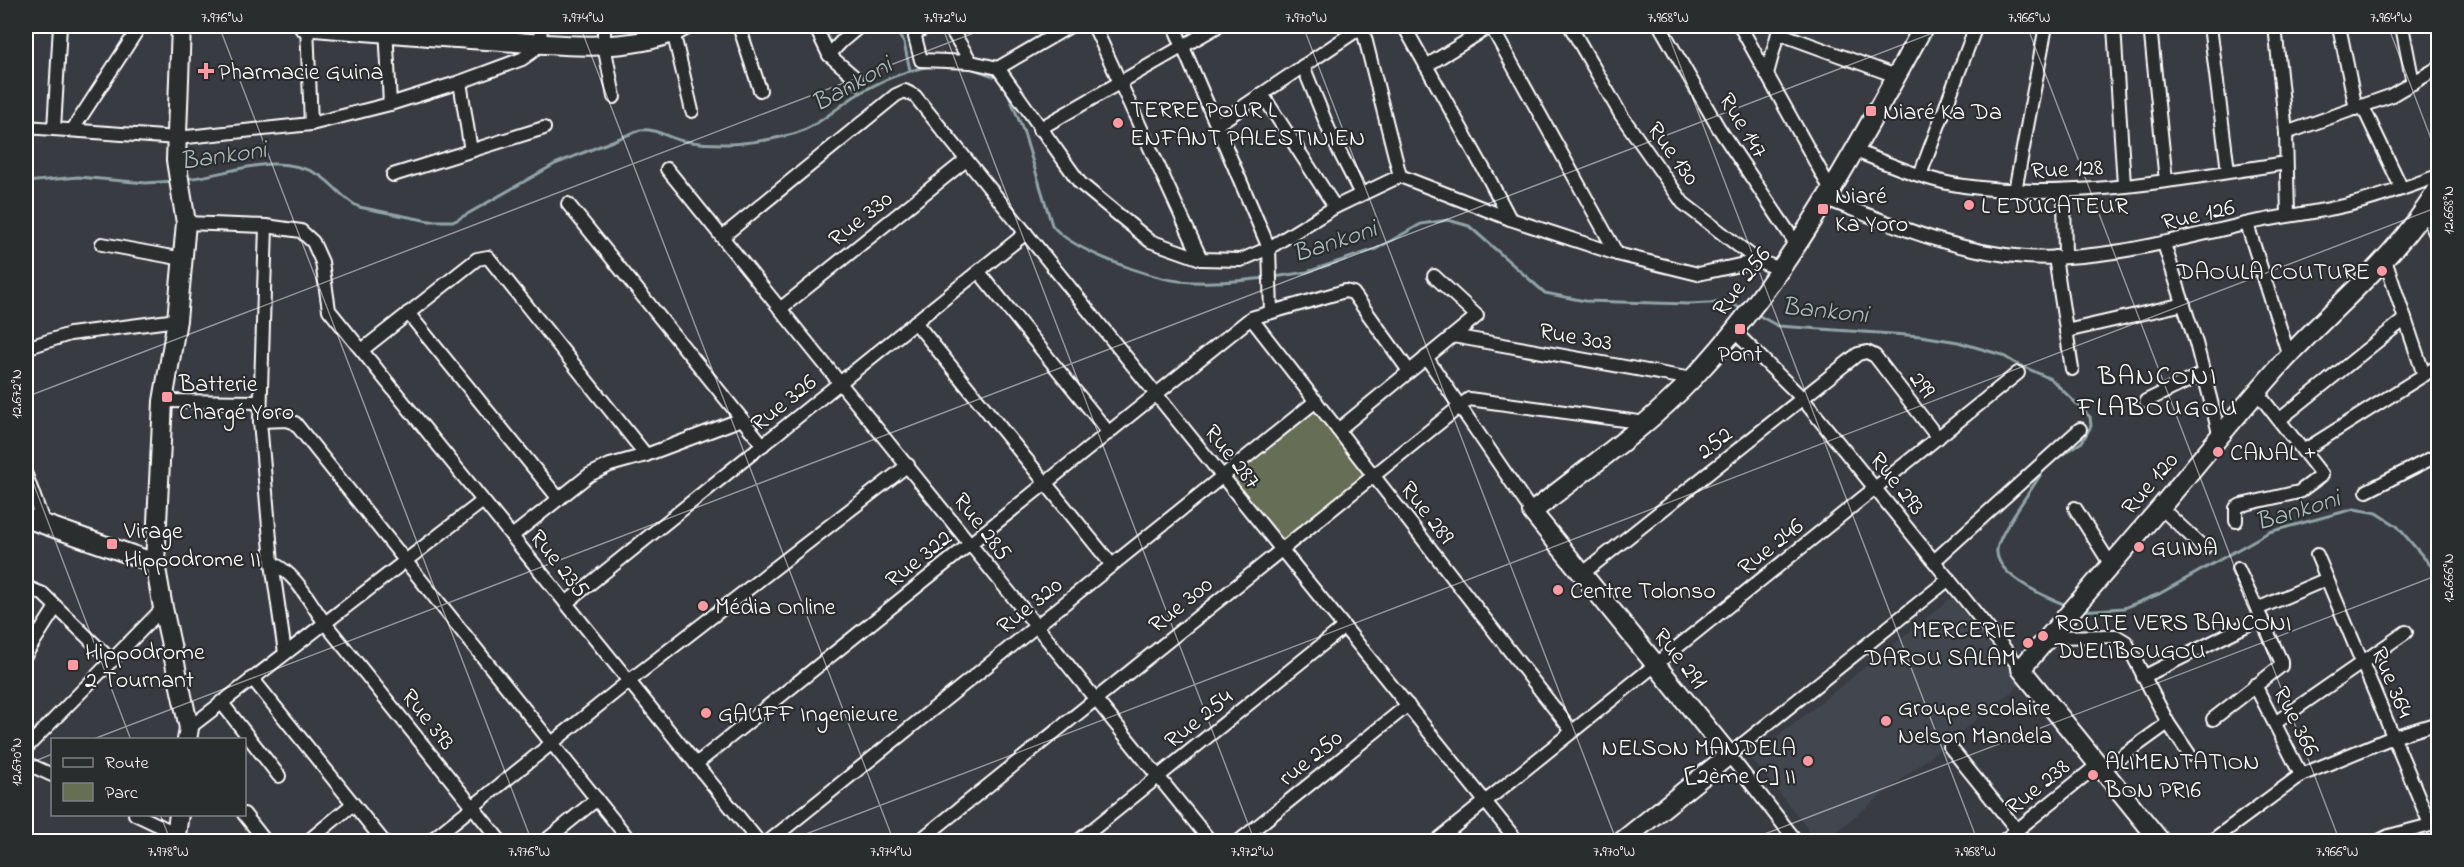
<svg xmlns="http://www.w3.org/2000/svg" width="2464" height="867" font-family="'Indie Flower',sans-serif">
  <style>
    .built { fill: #424650 }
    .green { fill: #666e54; stroke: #b2b6aa; stroke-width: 1.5 }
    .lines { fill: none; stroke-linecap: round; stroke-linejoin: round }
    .stream { stroke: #91a3a6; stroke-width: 3 }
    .street-casing { stroke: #fff; stroke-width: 16 }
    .secondary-casing { stroke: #fff; stroke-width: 22 }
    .street { stroke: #2a2d2e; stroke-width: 12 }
    .secondary { stroke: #2a2d2e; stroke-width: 18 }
    .ticks { fill: none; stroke: #fff; stroke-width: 1.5; stroke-opacity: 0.45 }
    .poi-dot { fill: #ff9aa2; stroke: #2a2d2e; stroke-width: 2 }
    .labels { text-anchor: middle; stroke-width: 4.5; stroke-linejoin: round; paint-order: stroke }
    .poi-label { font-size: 24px; fill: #fff; stroke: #2a2d2e; text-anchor: start }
    .street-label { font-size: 24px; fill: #fff; stroke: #2a2d2e }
    .water-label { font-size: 26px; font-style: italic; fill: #acbabc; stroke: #2a2d2e }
    .quarter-label { font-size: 27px; letter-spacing: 1.5px; fill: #fff; stroke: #2a2d2e }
    .neatline { fill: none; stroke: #fff; stroke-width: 2 }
    .ticks-label { font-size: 15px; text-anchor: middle; fill: #fff }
  </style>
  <rect width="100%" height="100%" fill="#383c42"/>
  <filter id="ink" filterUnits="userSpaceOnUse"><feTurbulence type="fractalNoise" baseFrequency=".0167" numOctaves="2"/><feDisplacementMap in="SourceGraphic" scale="12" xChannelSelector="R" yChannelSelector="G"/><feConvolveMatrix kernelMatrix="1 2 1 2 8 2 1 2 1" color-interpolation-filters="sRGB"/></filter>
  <g filter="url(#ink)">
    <path class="built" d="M1952 598 2021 684 1824 841H1815L1807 831 1808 829 1751 758Z"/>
    <path class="green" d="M1316 401 1374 476 1282 550 1222 476Z"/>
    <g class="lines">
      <g class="stream">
        <path d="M893 26 904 43 910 70"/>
        <path d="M827 60 861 93"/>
        <path d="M971 68 999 78"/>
        <path d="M1006 88 1023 130 1052 225C1069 249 1149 278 1179 281 1209 284 1238 281 1267 278"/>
        <path d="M185 179C231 175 274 150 319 175 334 184 342 199 359 207L429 221H455L555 164 640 130C657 128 667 138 683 141 722 147 755 144 793 134 817 127 835 109 855 96 878 82 906 70 932 66"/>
        <path d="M26 182 78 177 146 183 173 181"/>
        <path d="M1274 277 1307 272 1376 249 1421 224 1448 220 1469 226 1545 293 1585 301 1689 304 1727 302 1744 309"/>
        <path d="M1756 314 1778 326 1921 336 1958 342 2002 355 2015 363 2051 379 2090 417 2091 426 2082 442 2054 460"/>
        <path d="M2045 468C2034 486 2000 531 1997 549 1994 575 2046 597 2066 605"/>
        <path d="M2081 611 2124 608 2159 594 2269 532 2354 509 2377 513 2397 526 2438 574"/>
      </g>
      <defs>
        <g id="street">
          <path d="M307 26 311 124"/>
          <path d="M604 26V45L614 97"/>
          <path d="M739 26 760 90"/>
          <path d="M815 26 829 55 857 79"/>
          <path d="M928 26 917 32 915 37 921 60 971 62 998 68 1080 183 1150 241 1201 259 1241 260 1269 248 1335 207 1400 176 1510 219 1617 254 1698 274 1758 261"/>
          <path d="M949 26 971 62"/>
          <path d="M1094 26 1201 259"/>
          <path d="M1174 26 1269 248 1271 312"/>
          <path d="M1362 26 1400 176"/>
          <path d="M1404 26 1487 175 1510 219"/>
          <path d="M1491 26 1617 254"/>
          <path d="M1570 26 1621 115 1683 203 1758 261 1781 269"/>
          <path d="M1660 26 1718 127 1797 245"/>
          <path d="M1740 26 1831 190"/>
          <path d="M2114 26 2124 185"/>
          <path d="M2150 26 2166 181"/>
          <path d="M2210 26 2228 171"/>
          <path d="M2275 26 2286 133 2288 215"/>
          <path d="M2339 26 2356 109"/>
          <path d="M2402 26 2413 83"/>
          <path d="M386 27 390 104"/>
          <path d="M672 27 692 111"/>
          <path d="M1778 33 1896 76"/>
          <path d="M463 38 464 26"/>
          <path d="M829 55 841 42 860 26"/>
          <path d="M1303 66 1331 135 1361 194"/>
          <path d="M1426 66 1491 26"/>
          <path d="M998 68 1070 26"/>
          <path d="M1767 74 1778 33 1777 26"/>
          <path d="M460 82 471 151"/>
          <path d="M1262 94 1335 207"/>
          <path d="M2363 107 2402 189"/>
          <path d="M1216 125 1363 26"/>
          <path d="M26 127 177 138 311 124 390 104 460 82 522 59 532 52 540 43 541 26"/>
          <path d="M54 129 60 26"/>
          <path d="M73 129 140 26"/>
          <path d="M1039 129 1218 26"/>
          <path d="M2286 133 2390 96 2438 68"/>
          <path d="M1855 151C1890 164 1926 181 1964 186 2071 201 2180 179 2286 163"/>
          <path d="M667 169 1211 842"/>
          <path d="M393 175 544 128"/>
          <path d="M1920 175 1976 26"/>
          <path d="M2015 191 2046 26"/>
          <path d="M2064 191 2065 257"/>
          <path d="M1826 199C1891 224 1955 252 2026 257 2098 262 2175 240 2245 224 2280 216 2317 213 2352 204 2381 197 2410 186 2438 176"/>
          <path d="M568 204 763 445"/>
          <path d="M2425 211 2438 239"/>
          <path d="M186 223 266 226 301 231 313 242 322 262 329 310 759 842"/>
          <path d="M2247 224 2289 356"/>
          <path d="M266 226 260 421 272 563 285 653"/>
          <path d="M722 237 896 95 905 91 915 96 1518 842"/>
          <path d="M102 244 183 259"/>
          <path d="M2164 244 2196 343 2220 437"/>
          <path d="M2055 257 2072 369"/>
          <path d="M2385 260 2424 375"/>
          <path d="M979 272 1109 433"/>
          <path d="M780 309 966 160"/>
          <path d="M408 313 559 499"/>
          <path d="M1251 318 1572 731"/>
          <path d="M915 322 1112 565"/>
          <path d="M1734 331 1802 398 2021 669"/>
          <path d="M2066 331 2184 304"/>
          <path d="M1453 336 1692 379"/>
          <path d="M26 348 70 334 177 320"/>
          <path d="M362 350 477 259 488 257 646 455"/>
          <path d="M1426 357 1532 512"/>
          <path d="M163 401 260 402"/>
          <path d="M2146 401 2204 373"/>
          <path d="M2279 420 2405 319"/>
          <path d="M260 421 287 420 295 423 631 842"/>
          <path d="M1338 430 1477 316 1434 276"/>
          <path d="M2303 451 2438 366"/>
          <path d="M26 475 44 524"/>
          <path d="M2367 491 2438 455"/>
          <path d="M2075 508 2111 565"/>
          <path d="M2161 508 2204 548"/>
          <path d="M2236 521V508L2241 505 2299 492 2322 475 2257 392"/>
          <path d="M512 536 589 475 610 465 646 455 742 419"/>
          <path d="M2317 555 2430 824"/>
          <path d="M1934 561 2080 429"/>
          <path d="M272 563C299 575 310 605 328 627 386 699 443 770 501 842"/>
          <path d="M1582 574 1858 354 1867 352 1875 356 1938 438"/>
          <path d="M26 587 43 594 112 661"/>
          <path d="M566 603 1026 233"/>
          <path d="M2257 609 2327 579"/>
          <path d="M2048 637 2116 636 2126 642 2168 723 2189 754"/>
          <path d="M26 654 56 607"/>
          <path d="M2143 677 2261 618"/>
          <path d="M252 678 384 842"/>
          <path d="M2255 685 2301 775"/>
          <path d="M221 702 279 776"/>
          <path d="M2213 719 2281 666V661L2238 569"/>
          <path d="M2275 723 2406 632"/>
          <path d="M189 728 483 501"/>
          <path d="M1950 747 2017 830"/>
          <path d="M26 748 163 608"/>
          <path d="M26 763 52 775"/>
          <path d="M696 764 1251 318 1345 291 1353 293 1409 371"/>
          <path d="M2103 770 2168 723"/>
          <path d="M135 814 177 834 180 840"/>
          <path d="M244 814 266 842"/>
          <path d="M307 842 353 804"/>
          <path d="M429 842 629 681 908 465"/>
          <path d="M544 842 597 799"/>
          <path d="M768 842 1316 401"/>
          <path d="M918 842 1469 399 1646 423"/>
          <path d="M1077 842 1344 627"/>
          <path d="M1238 842 1408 705"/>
          <path d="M1435 842 2018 373"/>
          <path d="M1797 842 1729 755 1949 579"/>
          <path d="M2002 842 2099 764"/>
          <path d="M2210 842 2301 775 2393 737 2438 723"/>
          <path d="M2377 842 2389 836 2438 823"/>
        </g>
        <g id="secondary">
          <path d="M181 26 176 160 186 223 177 320 163 401 155 563 163 608 189 728 187 740"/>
          <path d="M303 26C364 31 425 36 486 40 546 43 633 57 685 26"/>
          <path d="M26 518 155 563"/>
          <path d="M175 842 179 814"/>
          <path d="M1621 842 1729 755 1532 512C1586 469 1645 429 1693 378 1790 275 1856 149 1924 26"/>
          <path d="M2161 842 2021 669C2068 615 2115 561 2161 507 2202 458 2242 408 2284 361 2338 302 2396 259 2438 189"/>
        </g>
      </defs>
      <use href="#street" class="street-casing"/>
      <use href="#secondary" class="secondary-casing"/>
      <use href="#street" class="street"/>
      <use href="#secondary" class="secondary"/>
    </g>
  </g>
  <path class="ticks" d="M219 26 532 842M580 26 894 842M942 26 1255 842M1303 26 1617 842M1665 26 1978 842M2027 26 2340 842M2388 26 2438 157M26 28 33 26M26 397 992 26M26 464 131 740M91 740 1951 26M26 765 52 754M160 814 171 842M785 842 2438 207M1744 842 2438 575"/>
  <g class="poi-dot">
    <path d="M203 62h6v6h6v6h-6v6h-6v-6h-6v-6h6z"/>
    <rect x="1865" y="105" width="12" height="12" rx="3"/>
    <circle cx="1118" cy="123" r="6"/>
    <circle cx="1969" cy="205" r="6"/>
    <rect x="1817" y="203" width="12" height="12" rx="3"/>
    <circle cx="2382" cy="271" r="6"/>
    <rect x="1734" y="323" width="12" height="12" rx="3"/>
    <rect x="161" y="391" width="12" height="12" rx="3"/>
    <circle cx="2218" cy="452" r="6"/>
    <rect x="106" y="538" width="12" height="12" rx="3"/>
    <circle cx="2139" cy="547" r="6"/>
    <circle cx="1558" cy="590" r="6"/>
    <circle cx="703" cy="606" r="6"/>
    <circle cx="2043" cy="636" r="6"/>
    <circle cx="2028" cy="643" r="6"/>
    <rect x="67" y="659" width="12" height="12" rx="3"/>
    <circle cx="706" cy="713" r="6"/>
    <circle cx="1886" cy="721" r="6"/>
    <circle cx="1808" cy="761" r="6"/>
    <circle cx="2093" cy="775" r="6"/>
  </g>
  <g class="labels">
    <g class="poi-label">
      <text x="218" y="79">Pharmacie Guina</text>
      <text x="1130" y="117">TERRE POUR L<tspan x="1130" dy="28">ENFANT PALESTINIEN</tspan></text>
      <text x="1883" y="119">Niaré Ka Da</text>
      <text x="1835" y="203">Niaré<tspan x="1835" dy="28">Ka Yoro</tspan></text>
      <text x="1981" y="213">L EDUCATEUR</text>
      <text x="2370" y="279" text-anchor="end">DAOULA COUTURE</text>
      <text x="1740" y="361" text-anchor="middle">Pont</text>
      <text x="179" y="391">Batterie<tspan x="179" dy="28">Chargé Yoro</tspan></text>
      <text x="2230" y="460">CANAL +</text>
      <text x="124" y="538">Virage<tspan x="124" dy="28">Hippodrome II</tspan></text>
      <text x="2151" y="555">GUINA</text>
      <text x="1570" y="598">Centre Tolonso</text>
      <text x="715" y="614">Média Online</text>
      <text x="2055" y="630">ROUTE VERS BANCONI<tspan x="2055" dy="28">DJELIBOUGOU</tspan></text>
      <text x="2016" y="637" text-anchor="end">MERCERIE<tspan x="2016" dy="28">DAROU SALAM</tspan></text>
      <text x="85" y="659">Hippodrome<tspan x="85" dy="28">2 Tournant</tspan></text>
      <text x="1898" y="715">Groupe scolaire<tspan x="1898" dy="28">Nelson Mandela</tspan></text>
      <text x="718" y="721">GAUFF Ingenieure</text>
      <text x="1796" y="755" text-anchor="end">NELSON MANDELA<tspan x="1796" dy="28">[2ème C] II</tspan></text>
      <text x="2105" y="769">ALIMENTATION<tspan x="2105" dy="28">BON PRI6</tspan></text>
    </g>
    <g class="street-label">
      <text transform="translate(1744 125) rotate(58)" y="8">Rue 147</text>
      <text transform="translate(1674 153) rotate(54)" y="8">Rue 130</text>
      <text transform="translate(2067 168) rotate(-3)" y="8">Rue 128</text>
      <text transform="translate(2198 214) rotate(-13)" y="8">Rue 126</text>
      <text transform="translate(860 218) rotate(-39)" y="8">Rue 330</text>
      <text transform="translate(1741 281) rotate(-53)" y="8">Rue 256</text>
      <text transform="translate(1576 336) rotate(10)" y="8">Rue 303</text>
      <text transform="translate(1923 384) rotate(52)" y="8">299</text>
      <text transform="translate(783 402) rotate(-39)" y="8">Rue 326</text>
      <text transform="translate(1714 442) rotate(-39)" y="8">252</text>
      <text transform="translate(1233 456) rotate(51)" y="8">Rue 287</text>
      <text transform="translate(1898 483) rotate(51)" y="8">Rue 293</text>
      <text transform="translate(2149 483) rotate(-50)" y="8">Rue 120</text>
      <text transform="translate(1428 512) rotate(52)" y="8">Rue 289</text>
      <text transform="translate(983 526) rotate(52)" y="8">Rue 285</text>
      <text transform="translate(1770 546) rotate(-39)" y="8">Rue 246</text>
      <text transform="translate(918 558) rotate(-39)" y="8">Rue 322</text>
      <text transform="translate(560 563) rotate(51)" y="8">Rue 235</text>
      <text transform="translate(1180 604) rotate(-39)" y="8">Rue 300</text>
      <text transform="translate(1029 605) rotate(-39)" y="8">Rue 320</text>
      <text transform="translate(1681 658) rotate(51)" y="8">Rue 291</text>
      <text transform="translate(2393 682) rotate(67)" y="8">Rue 364</text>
      <text transform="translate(1198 718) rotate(-39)" y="8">Rue 254</text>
      <text transform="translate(429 719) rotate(51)" y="8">Rue 393</text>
      <text transform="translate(2297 721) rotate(63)" y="8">Rue 366</text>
      <text transform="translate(1310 757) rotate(-39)" y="8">rue 250</text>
      <text transform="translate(2037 786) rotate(-39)" y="8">Rue 238</text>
    </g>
    <g class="water-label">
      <text transform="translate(851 83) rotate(-29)" y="9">Bankoni</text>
      <text transform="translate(223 154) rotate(-8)" y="9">Bankoni</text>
      <text transform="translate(1334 240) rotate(-18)" y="9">Bankoni</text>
      <text transform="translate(1825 309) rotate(6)" y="9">Bankoni</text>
      <text transform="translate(2297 509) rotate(-17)" y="9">Bankoni</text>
    </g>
    <g class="quarter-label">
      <text x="2158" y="384">BANCONI<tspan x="2158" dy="31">FLABOUGOU</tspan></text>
    </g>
  </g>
  <rect width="2464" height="867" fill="none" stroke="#2a2d2e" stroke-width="66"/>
  <rect x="51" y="738" width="195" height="78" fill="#2a2d2e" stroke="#7f8182" stroke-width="1.5"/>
  <rect x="63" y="758" width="30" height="9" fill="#2a2d2e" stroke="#7f8182" stroke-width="1.5"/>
  <text x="105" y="768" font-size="18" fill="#ffffff">Route</text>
  <rect x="63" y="783" width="30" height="18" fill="#666e54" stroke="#7f8182" stroke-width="1.5"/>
  <text x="105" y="798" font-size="18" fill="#ffffff">Parc</text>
  <rect x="33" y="33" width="2398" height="801" class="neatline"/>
  <g class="ticks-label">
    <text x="222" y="22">7.976°W</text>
    <text x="583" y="22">7.974°W</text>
    <text x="945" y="22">7.972°W</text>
    <text x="1306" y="22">7.970°W</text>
    <text x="1668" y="22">7.968°W</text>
    <text x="2029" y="22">7.966°W</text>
    <text x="2391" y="22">7.964°W</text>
    <text transform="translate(2448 210) rotate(-90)" y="5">12.668°N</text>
    <text transform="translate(16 394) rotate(-90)" y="5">12.672°N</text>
    <text transform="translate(2448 578) rotate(-90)" y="5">12.666°N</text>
    <text transform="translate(16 762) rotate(-90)" y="5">12.670°N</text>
    <text x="168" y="856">7.978°W</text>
    <text x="529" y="856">7.976°W</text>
    <text x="891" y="856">7.974°W</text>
    <text x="1252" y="856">7.972°W</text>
    <text x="1614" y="856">7.970°W</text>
    <text x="1975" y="856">7.968°W</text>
    <text x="2337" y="856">7.966°W</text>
  </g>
</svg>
